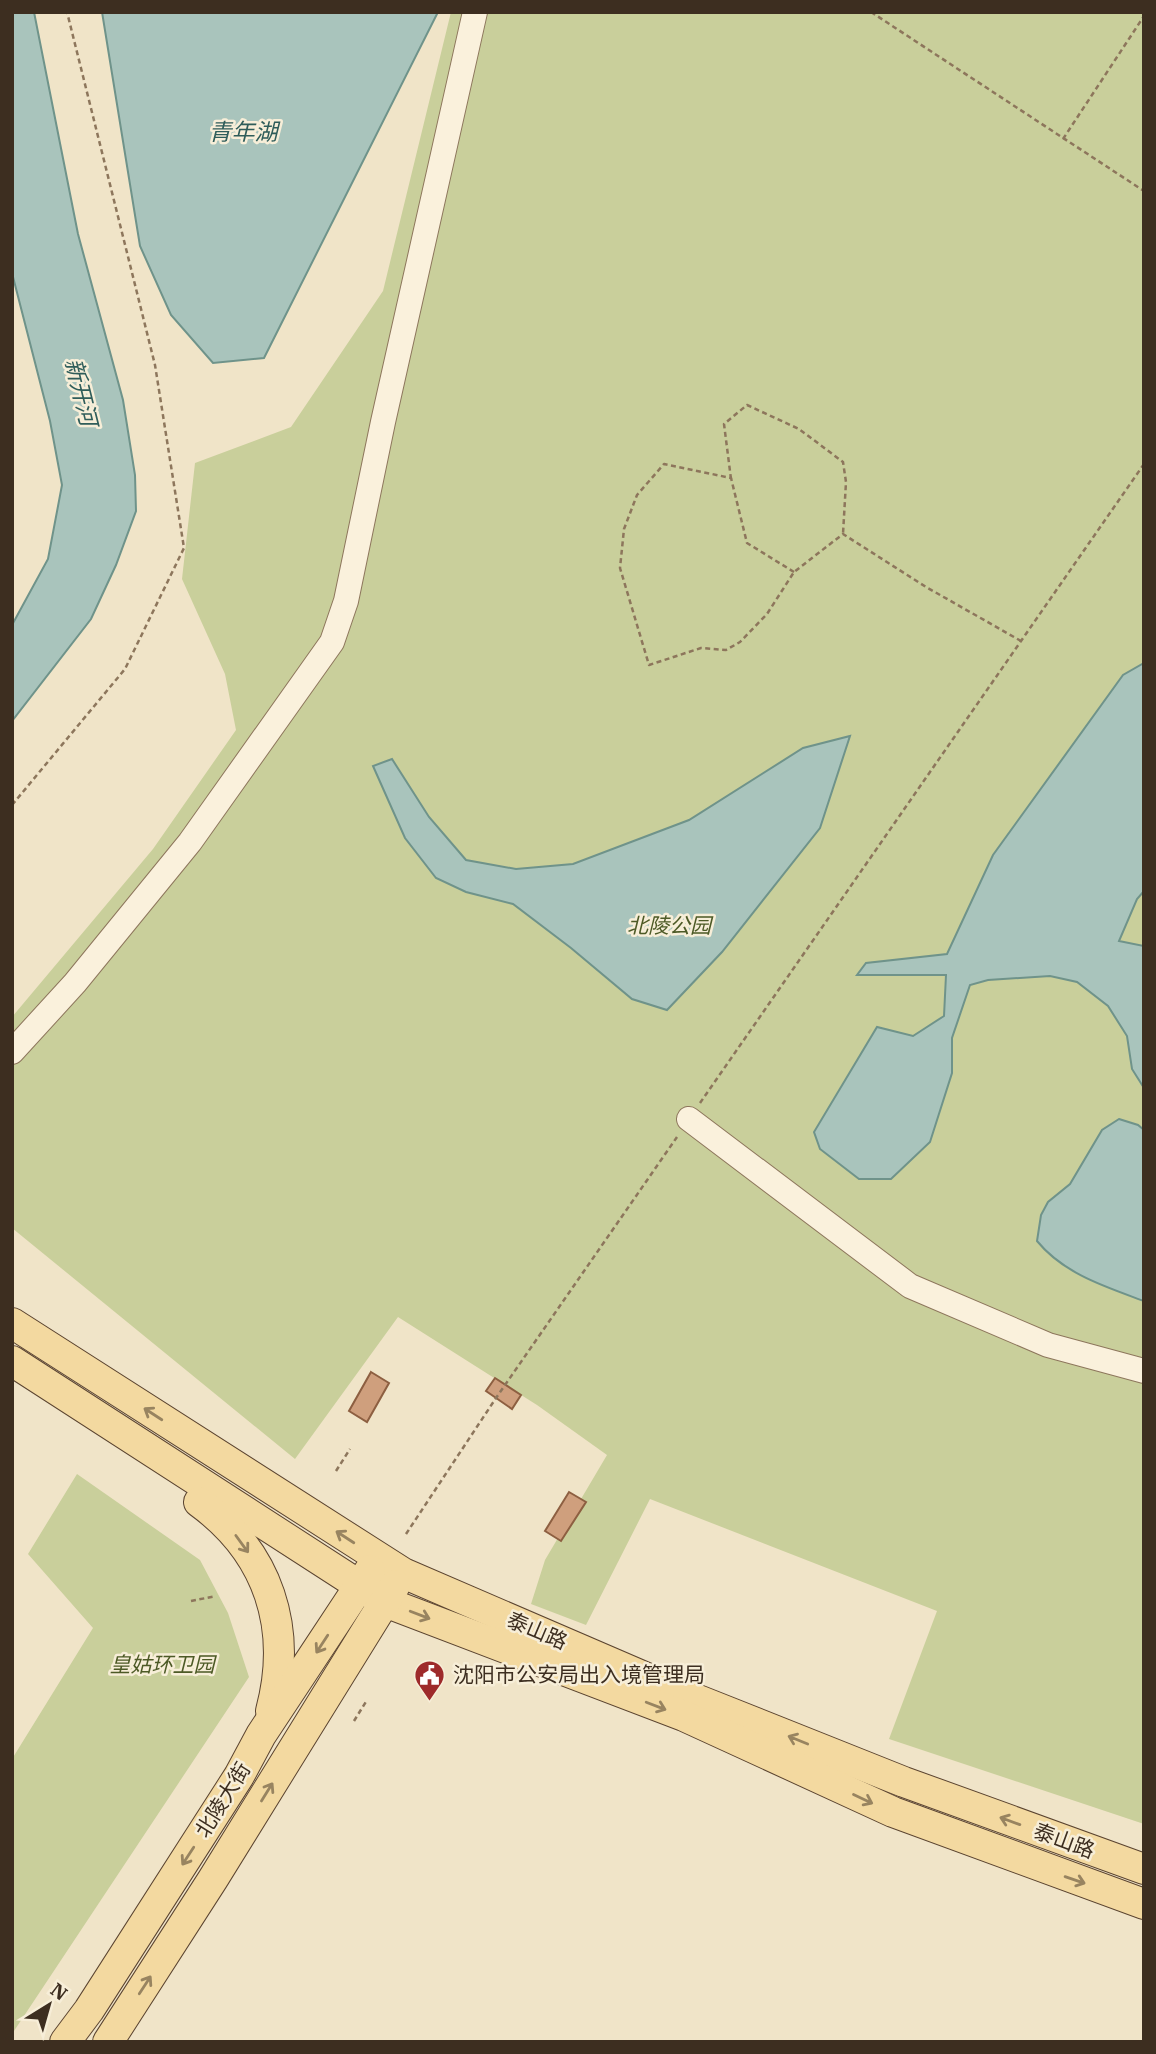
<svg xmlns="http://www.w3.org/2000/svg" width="1156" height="2054" font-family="'IBM Plex Serif','Noto Sans SC',serif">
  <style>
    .green { fill: #c9cf9b }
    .water { fill: #a9c4bc; stroke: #6f938a; stroke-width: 2 }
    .building { fill: #cf9f7d; stroke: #8d5f41; stroke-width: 2 }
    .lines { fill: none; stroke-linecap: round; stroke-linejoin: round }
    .minor-casing { stroke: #8d765c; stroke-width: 26 }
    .major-casing { stroke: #5b4430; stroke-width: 32 }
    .path { stroke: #8d765c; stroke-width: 2.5; stroke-dasharray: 5 3.5; stroke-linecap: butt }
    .minor { stroke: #faf1dc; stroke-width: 24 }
    .major { stroke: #f3d9a0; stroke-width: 30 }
    .oneway { stroke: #988460 }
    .labels { text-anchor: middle; stroke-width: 5; stroke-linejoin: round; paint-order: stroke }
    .park-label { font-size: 21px; font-style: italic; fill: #4d5a26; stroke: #f7eed8 }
    .street-label { font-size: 21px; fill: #3d2e20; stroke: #f7eed8 }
    .poi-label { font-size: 21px; fill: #3d2e20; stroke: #f7eed8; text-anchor: start }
    .water-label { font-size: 23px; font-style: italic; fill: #2f5d5a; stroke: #f7eed8 }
  </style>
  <rect width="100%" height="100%" fill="#f0e4c8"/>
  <g class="green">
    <path d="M451 12H1144V1824L889 1739 937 1611 650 1499 586 1625 531 1604 545 1560 607 1455 537 1405 398 1317 295 1459 12 1228V1017L153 849 236 730 225 674 182 579 195 463 291 427 383 291Z"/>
    <path d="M77 1474 200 1560 228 1613 249 1677 12 2034V1759L93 1628 28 1554Z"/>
  </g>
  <g class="water">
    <path d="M12 12H34L78 234 123 400 135 475 136 511 116 565 91 619 12 721V625L48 559 62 485 50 421 12 273Z"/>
    <path d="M102 12H438L264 358 213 363 171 315 140 246Z"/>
    <path d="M1144 663V891L1137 899 1119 941 1144 946V1088L1132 1069 1127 1036 1108 1006 1077 982 1050 976 988 980 970 985 952 1038V1073L930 1142 891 1179H859L820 1149 814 1132 877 1027 913 1036 944 1016 946 975H857L866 963 947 954 993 855 1123 675Z"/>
    <path d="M850 736 820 828 722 952 667 1010 632 999 571 948 513 904 466 892 436 878 405 838 373 766 392 759 429 817 466 860 516 869 573 864 689 820 803 748Z"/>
    <path d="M1119 1119 1138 1125 1144 1130V1301C1106 1287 1064 1274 1037 1241L1041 1215 1048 1202 1070 1184 1102 1130Z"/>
  </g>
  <g class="building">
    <path d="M371 1372 389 1383 367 1422 349 1411Z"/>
    <path d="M495 1378 521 1395 512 1409 486 1391Z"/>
    <path d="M569 1492 586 1502 561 1541 545 1531Z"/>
  </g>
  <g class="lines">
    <defs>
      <g id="minor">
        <path d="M12 1052 75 983 190 842 332 642 346 601 383 422 475 12"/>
        <path d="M689 1119 910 1286 1048 1345 1144 1371"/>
      </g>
      <g id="major">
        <path d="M12 1323 403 1573 693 1698 904 1782 1144 1869"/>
        <path d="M12 1361 385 1602 684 1716 893 1812 1144 1904"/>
        <path d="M199 1502C269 1553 293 1628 271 1711"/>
        <path d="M65 2042 89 2010 239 1776 261 1735 370 1570"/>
        <path d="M108 2042 213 1879 395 1585"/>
      </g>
    </defs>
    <use href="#minor" class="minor-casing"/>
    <use href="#major" class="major-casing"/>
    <g class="path">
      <path d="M871 12 1144 191"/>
      <path d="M1063 139 1144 16"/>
      <path d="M731 479 724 424 747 405 799 429 843 462 846 482 843 534"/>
      <path d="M794 572 747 543 731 478 664 464 637 495 624 529 620 568 649 665 701 648 726 650 740 642 767 614 794 572 843 534 926 587 1021 641"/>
      <path d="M12 805 125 669 184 548 155 365 67 12"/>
      <path d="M700 1103 1144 464"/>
      <path d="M336 1471 350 1449"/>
      <path d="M406 1534 496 1398 677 1137"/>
      <path d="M191 1601 216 1596"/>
      <path d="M354 1721 367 1700"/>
    </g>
    <use href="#minor" class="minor"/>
    <use href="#major" class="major"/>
  </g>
  <defs><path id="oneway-shaft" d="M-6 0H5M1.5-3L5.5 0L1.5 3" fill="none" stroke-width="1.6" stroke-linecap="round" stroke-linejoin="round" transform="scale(1.75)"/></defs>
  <g class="oneway">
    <use href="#oneway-shaft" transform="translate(153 1414) rotate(-147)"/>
    <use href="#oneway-shaft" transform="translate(345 1537) rotate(-147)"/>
    <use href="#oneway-shaft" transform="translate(242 1544) rotate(54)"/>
    <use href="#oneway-shaft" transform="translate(420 1615) rotate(21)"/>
    <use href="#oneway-shaft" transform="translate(322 1644) rotate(123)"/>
    <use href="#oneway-shaft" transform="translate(656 1706) rotate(21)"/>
    <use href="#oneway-shaft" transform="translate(798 1740) rotate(-158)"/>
    <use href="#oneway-shaft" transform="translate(267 1792) rotate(-58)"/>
    <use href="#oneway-shaft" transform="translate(863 1799) rotate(25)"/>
    <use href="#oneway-shaft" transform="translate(1010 1821) rotate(-160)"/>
    <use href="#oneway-shaft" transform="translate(188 1856) rotate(123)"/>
    <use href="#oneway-shaft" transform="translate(1075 1880) rotate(19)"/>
    <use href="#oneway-shaft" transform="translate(145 1985) rotate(-57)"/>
  </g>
  <defs>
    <symbol id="civic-pin" viewBox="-11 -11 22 30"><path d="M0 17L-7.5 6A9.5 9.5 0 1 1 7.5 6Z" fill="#9e2a2b" stroke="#f7eed8"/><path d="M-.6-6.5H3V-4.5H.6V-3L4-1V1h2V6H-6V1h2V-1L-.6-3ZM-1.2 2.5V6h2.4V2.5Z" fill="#fff"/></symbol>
  </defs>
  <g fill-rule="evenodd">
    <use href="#civic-pin" x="412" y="1658" width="35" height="47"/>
  </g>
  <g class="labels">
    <g class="park-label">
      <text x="669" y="933">北陵公园</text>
      <text x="162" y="1672">皇姑环卫园</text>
    </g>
    <g class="street-label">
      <text transform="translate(537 1631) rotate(23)" y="7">泰山路</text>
      <text transform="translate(223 1800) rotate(-58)" y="7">北陵大街</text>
      <text transform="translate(1064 1841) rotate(20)" y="7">泰山路</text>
    </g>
    <g class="poi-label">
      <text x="453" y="1682">沈阳市公安局出入境管理局</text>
    </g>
    <g class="water-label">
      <text x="243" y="140">青年湖</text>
      <text transform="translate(81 392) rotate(76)" y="8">新开河</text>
    </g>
  </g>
  <rect width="1156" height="2054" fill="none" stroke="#3d2e20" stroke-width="28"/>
  <g transform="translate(49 2005) rotate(37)" stroke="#f7eed8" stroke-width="5" paint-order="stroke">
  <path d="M0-5L12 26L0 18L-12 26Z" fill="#3d2e20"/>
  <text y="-10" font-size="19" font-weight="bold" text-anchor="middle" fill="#3d2e20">N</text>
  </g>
</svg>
